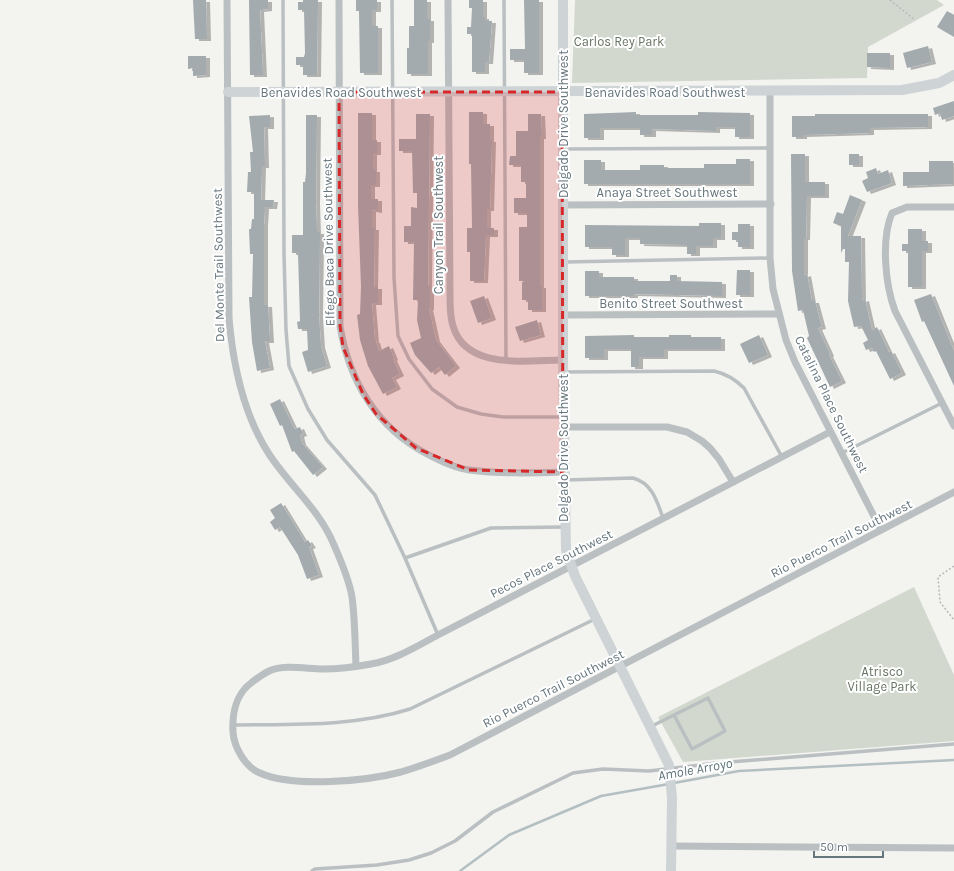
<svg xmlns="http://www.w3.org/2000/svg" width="954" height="871" font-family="Karla,sans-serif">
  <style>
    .green { fill: #d3d8cf }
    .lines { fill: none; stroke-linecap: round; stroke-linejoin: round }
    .stream { stroke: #b3bfc1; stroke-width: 2.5 }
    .building { fill: #a3abae; filter: url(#shadow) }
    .path { stroke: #b6b9ba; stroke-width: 1.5; stroke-dasharray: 2 2; stroke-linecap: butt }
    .lane { stroke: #babfc1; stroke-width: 3.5 }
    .street { stroke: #babfc1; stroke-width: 7 }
    .secondary { stroke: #ced4d6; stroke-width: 10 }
    .marked { fill: #d62828; fill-opacity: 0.2; stroke: #d62828; stroke-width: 3; stroke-dasharray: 8 5; stroke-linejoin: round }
    .labels { text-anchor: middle; stroke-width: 4; stroke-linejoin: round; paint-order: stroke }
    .park-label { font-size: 13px; fill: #697564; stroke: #fff }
    .street-label { font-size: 13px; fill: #66767d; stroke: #fff }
    .water-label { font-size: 14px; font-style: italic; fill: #62777b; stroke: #fff }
  </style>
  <defs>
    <filter id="shadow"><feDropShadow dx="4" dy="2" stdDeviation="0" flood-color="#0004"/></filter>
  </defs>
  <rect width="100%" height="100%" fill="#f3f3f0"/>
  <g class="green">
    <path d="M575 0H937L944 5 868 47 867 78 572 83Z"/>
    <path d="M914 587 954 675V741L683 762 658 717Z"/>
  </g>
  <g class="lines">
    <g class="stream">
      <path d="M674 783 739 771 954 760"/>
      <path d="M460 871 509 835 601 796 669 784"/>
    </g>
  </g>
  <g class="building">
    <path d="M193 0H206L207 39H195Z"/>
    <path d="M249 0H268V9L260 10 263 75H250Z"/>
    <path d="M303 0H318L317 75H303V65H296V57H304L305 53 304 10H298V2H303Z"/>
    <path d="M356 0H377V10H372V26H378V73H360L359 11H356Z"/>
    <path d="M414 0H427V19H430V41H428V74H407V48H409V26H414Z"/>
    <path d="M469 0H483V17H485V21H492L489 62H485V72H472V34H467V27H471L472 8H469Z"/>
    <path d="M524 0H539V73H524V60H510V49H525Z"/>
    <path d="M947 11 954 15V37L937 27Z"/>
    <path d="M928 46 932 62 907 68 903 53Z"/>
    <path d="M867 53H890V68L867 67Z"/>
    <path d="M188 56H206V75L193 76V68L188 69Z"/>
    <path d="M954 101V116L942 120 940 113 935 115 933 108Z"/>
    <path d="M469 112H483V124H490V140H492L490 209H487V228H494V235H486L484 281H470V252H467V228H472L471 164H469Z"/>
    <path d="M636 112V115H698V112L750 113V137H735V127H716V131L652 129V135H640V128H600V138H584V114Z"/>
    <path d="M358 113H372V140H377V153H373V170H376V185H371V199H378V211L372 210V228H375L374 287H378V303H372L375 341H376L379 351 389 346 394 358 393 359 400 374 392 378 397 387 383 394 368 366 360 340 357 315 360 314 361 287 358 205Z"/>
    <path d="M416 114H430L428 286H430V308H429L436 340 456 366 445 375 439 367 431 373 415 355 410 343 421 338 417 320 418 300H413L414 242H404V226H411V207L417 208V193H413L412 151H399V139H416Z"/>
    <path d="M528 114H541L542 137H540V286H542V310H528V300H522V282L525 281H519V227H527V213H514V198H526V182H521V165H509L510 156H516V131H528Z"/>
    <path d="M815 114H928V127L870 128V133L803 135V137H792V116H815Z"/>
    <path d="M270 115V127H264L265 166H262L261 200H274L273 207H265L264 224V305H268L270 341H265L270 368 257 371 252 342 249 297H252L253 254H250L249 229H251L252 219H254V192H247L248 172H251L250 152H253L249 116Z"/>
    <path d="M306 115H317L316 202 317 232H320V238L319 316 321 346 327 366 308 372 302 352 308 350 307 329H298L297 322 300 321 298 253H292V235H303V182H305L306 173Z"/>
    <path d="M791 154H805V182H825V196H807L806 238H804V275L807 274 812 301H815L822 327 818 328 830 354 829 355 842 381 830 387 807 338 809 336 803 310 798 311 792 271Z"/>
    <rect x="849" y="154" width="10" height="11"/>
    <path d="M736 159H750V184H584V160H601V170H640V165H664V168H704V164H736Z"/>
    <path d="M929 161H953V184L903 186V172H929Z"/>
    <path d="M876 168 878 174 888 170 892 183 867 192 862 181 868 178 866 172Z"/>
    <path d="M850 195 862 200 848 236H861L862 300 865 299 872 330 877 327 889 352 891 351 902 373 890 379 876 351 874 352 872 348 866 350 863 343 868 340 861 326 854 327 848 301 849 262H845V249H843L841 253V226L833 223 837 212 843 214Z"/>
    <path d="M699 223H721V238H713V246H696V254H687V245L640 244V238H625V255H612V247H585V225L699 226Z"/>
    <path d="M738 224H750V247H738V240H732V232H738Z"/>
    <path d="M908 229H922V241H928V251H922V287H908V251H902V244H908Z"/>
    <path d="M737 270H750V295H736Z"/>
    <path d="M585 271H599V277H634V281H670V275H677V281L722 282V296L634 294V296H585Z"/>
    <path d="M931 294 954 351V386L924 321 922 322 914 300Z"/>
    <path d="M484 296 492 318 478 323 470 301Z"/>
    <path d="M537 320 541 335 520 341 515 327Z"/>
    <path d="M634 335V337H669V335H691V337H721V349H664V357H639V367H631V349H604V358H585V336Z"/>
    <path d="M759 335 768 355 749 363 740 344Z"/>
    <path d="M280 399 293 426 295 429 300 427 303 434 300 435 302 443 323 467 313 475 294 451 292 452 282 425 280 426 270 404Z"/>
    <path d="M281 503 305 542 308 540 312 546 309 547 319 575 307 579 298 555 280 527 275 530 270 522 275 518 270 510Z"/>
  </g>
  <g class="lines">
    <g class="path">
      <path d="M890 0 915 20"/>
      <path d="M954 566 938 577 940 602 954 620"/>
    </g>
    <g class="lane">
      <path d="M283 0 284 254 286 330 289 366 308 409 327 440 375 495 405 558 438 635"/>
      <path d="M392 0 394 278 398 336 409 359 432 389 457 407 481 414 503 417H562"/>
      <path d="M504 0 506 361"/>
      <path d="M564 149 770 148"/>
      <path d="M565 262 770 258"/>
      <path d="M564 372 714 371C727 374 735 379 744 388L782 457"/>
      <path d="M842 453 942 403"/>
      <path d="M566 480 633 478C652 483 657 501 663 518"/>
      <path d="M405 558 491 528 564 527"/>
      <path d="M233 725C292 724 353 727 410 709L595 619"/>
      <path d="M652 726 708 698 725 731 692 749 674 715"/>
      <path d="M312 871 315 869 377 865 409 860 431 853 455 841 493 812 573 773 603 769 649 771 717 763 954 744"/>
    </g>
    <g class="street">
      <path d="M227 0 229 318C233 365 243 414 269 454 289 485 320 510 334 545 341 561 349 579 352 597 355 619 355 643 356 666"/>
      <path d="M339 0 340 326C349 381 377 428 427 454 440 461 454 468 469 470 501 474 532 473 563 472"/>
      <path d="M448 0 450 296C450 306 450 317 453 326 466 371 528 360 563 360"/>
      <path d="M770 91V258L773 289 786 340 795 362 881 530"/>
      <path d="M563 205 771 204"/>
      <path d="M954 207H907L892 213C881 239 885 284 895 311L954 426"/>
      <path d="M563 315 779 314"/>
      <path d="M564 427H667L687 432 702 441 710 448 719 459 733 482"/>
      <path d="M830 432 438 635C417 646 395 660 371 664 355 667 339 669 323 669 307 669 284 664 269 671 263 674 256 679 251 683 236 694 232 714 233 732 234 747 245 767 260 773 293 788 367 781 401 772 418 767 434 761 450 755L954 492"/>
      <path d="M671 846 954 848"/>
    </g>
    <g class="secondary">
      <path d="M563 0V360L566 550 575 576 669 765 672 798 671 871"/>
      <path d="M228 92 902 90 939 83 954 75"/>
    </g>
  </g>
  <path class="marked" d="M339 92H562L563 472 469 470 416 448 376 414 363 394 343 347 340 326Z"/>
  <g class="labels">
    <g class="park-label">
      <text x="619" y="46">Carlos Rey Park</text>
      <text x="882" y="676">Atrisco<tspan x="882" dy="15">Village Park</tspan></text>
    </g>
    <g class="street-label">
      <text x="341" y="97">Benavides Road Southwest</text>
      <text x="665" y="97">Benavides Road Southwest</text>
      <text transform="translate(563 124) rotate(-90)" y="5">Delgado Drive Southwest</text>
      <text x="667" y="197">Anaya Street Southwest</text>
      <text transform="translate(438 225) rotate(-90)" y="5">Canyon Trail Southwest</text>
      <text transform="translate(328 242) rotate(-91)" y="5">Elfego Baca Drive Southwest</text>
      <text transform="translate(218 265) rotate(-91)" y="5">Del Monte Trail Southwest</text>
      <text x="671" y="308">Benito Street Southwest</text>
      <text transform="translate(832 404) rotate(64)" y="5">Catalina Place Southwest</text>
      <text transform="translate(563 448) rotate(-90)" y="5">Delgado Drive Southwest</text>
      <text transform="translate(841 538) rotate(-27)" y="5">Rio Puerco Trail Southwest</text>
      <text transform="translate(551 563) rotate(-27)" y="5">Pecos Place Southwest</text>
      <text transform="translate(553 688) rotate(-27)" y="5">Rio Puerco Trail Southwest</text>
    </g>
    <g class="water-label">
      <text transform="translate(695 769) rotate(-10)" y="5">Amole Arroyo</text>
    </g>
  </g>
  <path d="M814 851v6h69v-6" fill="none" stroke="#66767d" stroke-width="2"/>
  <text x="820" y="851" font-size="12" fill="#66767d" stroke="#ffffff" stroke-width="3" paint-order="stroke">50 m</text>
</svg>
